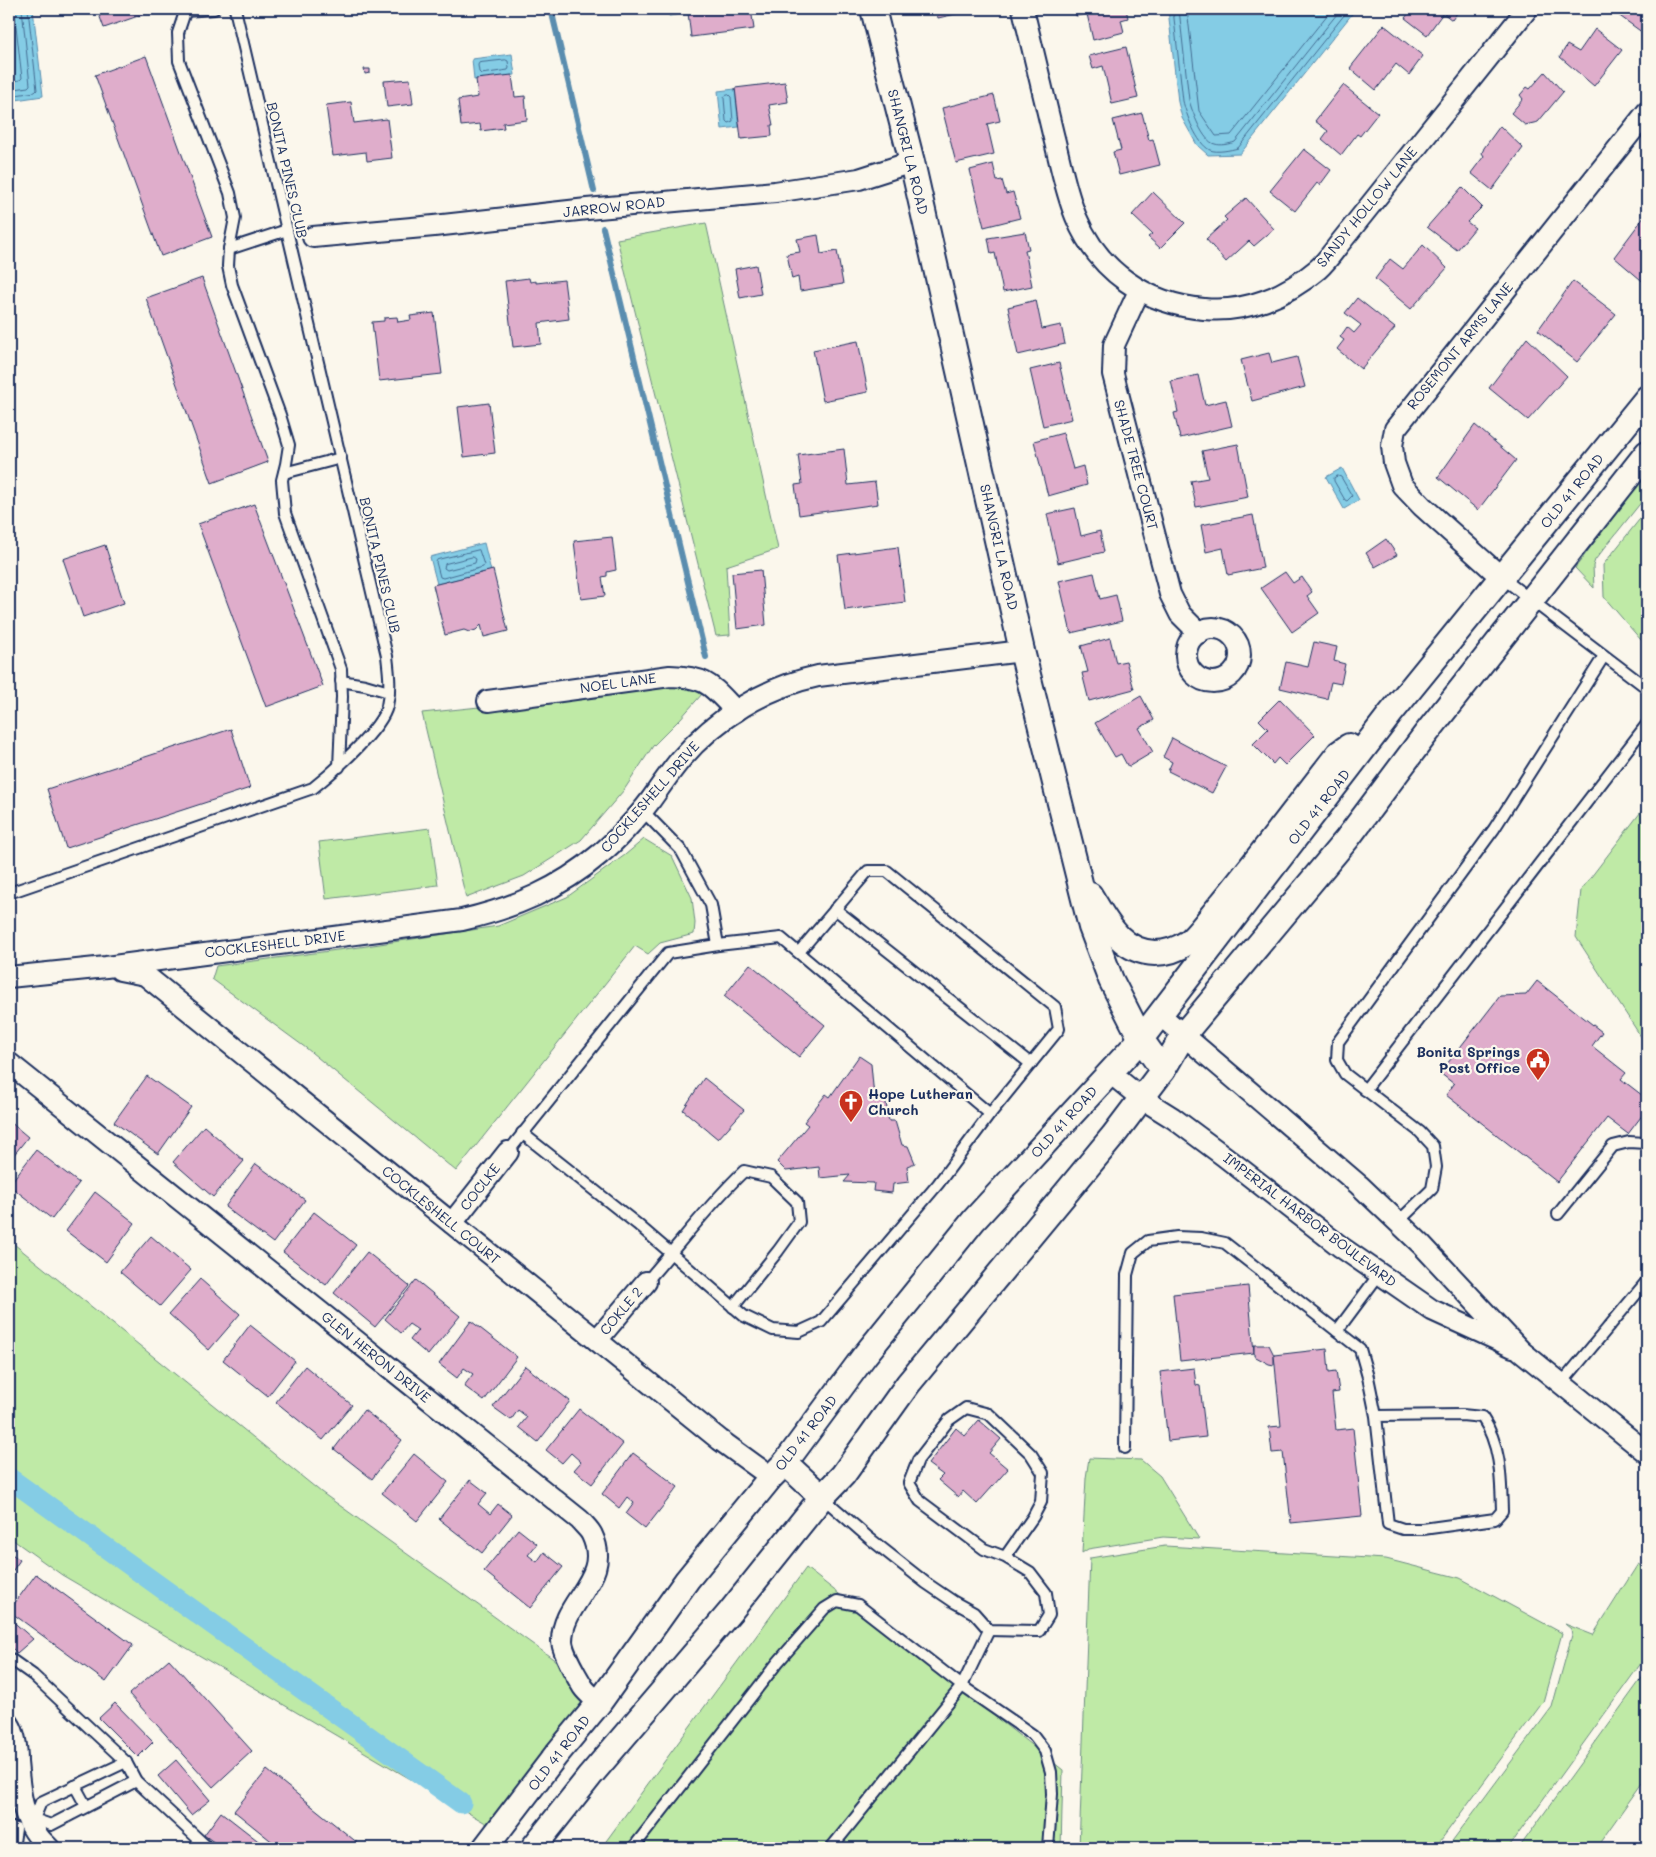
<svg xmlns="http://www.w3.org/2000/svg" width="1656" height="1857" font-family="Mali,sans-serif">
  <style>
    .green { fill: #bfeaa6; stroke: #6d8c82 }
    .water { fill: #84cce5; stroke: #5a8daf }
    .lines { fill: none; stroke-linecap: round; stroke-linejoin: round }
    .shore { stroke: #456e94; stroke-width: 1 }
    .stream { stroke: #5a8daf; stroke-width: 6 }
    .canal { stroke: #84cce5; stroke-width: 21 }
    .building { fill: #dfadcb; stroke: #1b2f5e }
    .service-casing { stroke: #1b2f5e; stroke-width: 14 }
    .minor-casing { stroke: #1b2f5e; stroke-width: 24 }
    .tertiary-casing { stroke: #1b2f5e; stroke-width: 28 }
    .service { stroke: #fbf7ec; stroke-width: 10 }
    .minor { stroke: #fbf7ec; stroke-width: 20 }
    .tertiary { stroke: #fbf7ec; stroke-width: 24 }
    .labels { text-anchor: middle; stroke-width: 4.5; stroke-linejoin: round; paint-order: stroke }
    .street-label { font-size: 14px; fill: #1b2f5e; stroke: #fbf7ec }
    .poi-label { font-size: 14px; font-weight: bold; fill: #1b2f5e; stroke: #fbf7ec; text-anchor: end }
  </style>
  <rect width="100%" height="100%" fill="#fbf7ec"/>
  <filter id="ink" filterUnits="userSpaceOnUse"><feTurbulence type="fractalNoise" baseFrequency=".02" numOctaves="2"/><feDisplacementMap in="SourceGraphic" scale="10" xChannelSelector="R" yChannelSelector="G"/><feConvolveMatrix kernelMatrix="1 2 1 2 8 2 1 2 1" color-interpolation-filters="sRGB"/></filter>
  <g filter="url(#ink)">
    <g class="green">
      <path d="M706 223 778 549 726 566 730 635 716 636 617 239Z"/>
      <path d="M1647 472V495L1595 560 1593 566 1594 588 1575 568Z"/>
      <path d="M1647 510V645L1641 640 1604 597 1603 565Z"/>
      <path d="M689 685 703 693 680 719 653 746 624 790 581 840 524 876 466 898 422 713Z"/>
      <path d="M1647 804V1046L1576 937 1581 890Z"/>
      <path d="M430 828 438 885 326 899 319 842Z"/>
      <path d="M644 839 672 856 692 898 695 923 694 934 660 943 648 954 635 946 456 1171 306 1048 212 979 216 966 360 947 498 926 567 897 625 855Z"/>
      <path d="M9 1240 321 1492 595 1689 489 1825 62 1575 9 1537Z"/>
      <path d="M1089 1458 1141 1460 1160 1476 1199 1539 1163 1537 1088 1549 1082 1553 1086 1478Z"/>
      <path d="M1165 1546 1386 1559 1460 1578 1562 1633 1543 1702 1435 1848H1079L1090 1558Z"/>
      <path d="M1638 1564 1647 1570V1655L1508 1848H1447L1552 1707 1572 1635 1571 1629 1565 1624 1593 1635Z"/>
      <path d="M806 1568 1063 1770 1061 1848H601Z"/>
      <path d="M1647 1671V1776L1596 1848H1519Z"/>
    </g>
    <g class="water">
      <path d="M9 9H33L43 96 9 101Z"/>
      <path d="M668 9H709V10L669 16Z"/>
      <path d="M1168 9H1356L1240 154 1208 155 1197 145 1182 118 1178 102Z"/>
      <path d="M512 54 515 75 474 80 472 59Z"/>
      <path d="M735 89 739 127 722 129 718 91Z"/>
      <path d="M1342 468 1359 500 1344 509 1326 477Z"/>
      <path d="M484 543 491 571 437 584 430 557Z"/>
    </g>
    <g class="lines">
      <g class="shore">
        <path d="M1173 9 1183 101C1186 114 1197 144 1210 150 1217 153 1231 150 1238 148L1349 9"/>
        <path d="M1179 9 1189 100C1192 111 1203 142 1215 144 1221 146 1229 144 1235 142L1341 9"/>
        <path d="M1187 9 1199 111 1216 136 1231 135 1332 9"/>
        <path d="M506 60 508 61 509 68 508 70 481 74 479 72 478 65 479 63Z"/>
        <path d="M9 82 20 80 22 78 14 9"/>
        <path d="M9 90 28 87 30 85 22 9"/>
        <path d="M729 95 731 97 733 121 728 123 726 121 724 98 725 96Z"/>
        <path d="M9 96 35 92 37 90 28 9"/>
        <path d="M1338 476 1341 477 1352 496 1347 501 1345 500 1334 481V478Z"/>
        <path d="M479 550 484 565 483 567 443 578 440 577 436 562 437 560Z"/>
        <path d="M473 557 476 559 475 563 447 570 444 568 445 564Z"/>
      </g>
      <g class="stream">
        <path d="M551 9 594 191"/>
        <path d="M603 228 706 657"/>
      </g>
      <path class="canal" d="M9 1478 461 1803"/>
    </g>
    <g class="building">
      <path d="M97 9H158L104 28Z"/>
      <path d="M709 9H751L754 29 691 37 688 13 709 10Z"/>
      <path d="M936 9H969V11L938 18Z"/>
      <path d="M1075 9H1126L1128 18 1121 20 1124 32 1093 40 1087 14 1076 16Z"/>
      <path d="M1412 9H1460L1452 20 1443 13 1427 35 1405 18Z"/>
      <path d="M1610 9H1647V27L1643 33Z"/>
      <path d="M1384 25 1423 56 1409 75 1396 64 1376 90 1350 68Z"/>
      <path d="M1595 29 1622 50 1594 86 1560 57 1567 45 1579 52Z"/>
      <path d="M1126 47 1138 98 1112 104 1103 66 1093 69 1089 56Z"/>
      <path d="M146 56 212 237 161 256 95 75Z"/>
      <path d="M364 69H370V73L365 74Z"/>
      <path d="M1545 72 1563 92 1538 122 1525 125 1511 113 1523 99 1520 95 1527 87 1530 89Z"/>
      <path d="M512 75 515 97 525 96 527 120 503 123 504 128 481 131 480 124 461 126 458 100 478 97 476 79Z"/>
      <path d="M410 79 413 104 387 107 384 81Z"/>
      <path d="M785 82 788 102 769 105 773 125H771L772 136 741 139 735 88Z"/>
      <path d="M1343 85 1378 113 1360 136 1357 134 1341 155 1322 139 1328 131 1315 121Z"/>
      <path d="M994 95 1000 121 987 124 994 154 956 163 942 108Z"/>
      <path d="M351 102 354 123 387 119 392 158 367 161 366 152 333 156 326 105Z"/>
      <path d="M1142 113 1149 140 1153 139 1160 165 1119 175 1113 152 1121 150 1113 120Z"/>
      <path d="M1500 126 1523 148 1492 190 1471 173 1484 156 1482 153 1484 148Z"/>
      <path d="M1304 149 1331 170 1320 185 1317 183 1295 211 1270 191Z"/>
      <path d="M993 164 997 181 1002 180 1006 194 1013 192 1020 218 984 227 970 170Z"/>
      <path d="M1462 187 1482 207 1467 222 1475 228 1457 250 1427 227Z"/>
      <path d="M1153 192 1185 223 1160 248 1148 237 1152 234 1132 215Z"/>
      <path d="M1246 198 1274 229 1254 246 1249 241 1226 262 1206 239 1227 220 1224 217Z"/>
      <path d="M1647 213V285L1614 257Z"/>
      <path d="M1025 232 1029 249 1025 250 1032 286 1003 292 995 253 991 254 988 238Z"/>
      <path d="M818 235 821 254 837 251 843 284 800 291 798 277 792 279 787 254 800 252 797 239Z"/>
      <path d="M1423 245 1447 268 1411 309 1375 279 1390 259 1403 269Z"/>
      <path d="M756 265 761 294 740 298 735 269Z"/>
      <path d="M202 278 268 462 212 483 146 298Z"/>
      <path d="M529 278 530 282 536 281V283L564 280 569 319 539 323 541 344 513 347 505 281Z"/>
      <path d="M1573 281 1616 314 1577 362 1538 330Z"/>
      <path d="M1357 298 1395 328 1361 369 1337 349 1344 340 1340 337 1347 327 1354 333 1361 325 1345 313Z"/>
      <path d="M1036 300 1042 329 1061 325 1065 344 1018 355 1008 307Z"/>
      <path d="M434 313 442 374 379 381 372 322 384 321V318L397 317 398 322 411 320 410 316Z"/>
      <path d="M1527 338 1567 376 1528 420 1489 388Z"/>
      <path d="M858 341 868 392 823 401 813 350Z"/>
      <path d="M1269 353 1272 363 1297 357 1305 387 1252 401 1241 360Z"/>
      <path d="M1059 363 1072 419 1043 426 1030 370Z"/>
      <path d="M1198 375 1205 405 1226 400 1232 426 1180 438 1174 413 1178 412 1171 381Z"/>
      <path d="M489 403 495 453 464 457 458 407Z"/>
      <path d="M1475 425 1516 460 1478 510 1438 477Z"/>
      <path d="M1063 433 1073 469 1083 466 1087 485 1048 496 1034 441Z"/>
      <path d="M1238 444 1248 497 1196 507 1191 481 1208 478 1202 451Z"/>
      <path d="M844 449 848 485 875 482 878 504 799 515 795 485 802 484 798 455Z"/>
      <path d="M254 504 323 686 266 707 198 524Z"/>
      <path d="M1075 508 1081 536 1100 531 1104 552 1058 563 1047 514Z"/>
      <path d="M1253 515 1263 568 1228 575 1223 548 1206 552 1201 525Z"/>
      <path d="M612 537 616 570 607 572V576L602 577 605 596 581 599 574 541Z"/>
      <path d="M1386 539 1397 555 1375 567 1366 553Z"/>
      <path d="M105 545 124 603 83 617 63 559Z"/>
      <path d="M898 547 905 602 845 610 838 555Z"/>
      <path d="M493 570 508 631 484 637 481 625 476 630 469 632 464 630 445 635 433 585Z"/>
      <path d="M761 570 766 625 737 629 732 573Z"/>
      <path d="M1285 572 1293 583 1302 577 1312 592 1307 596 1319 613 1292 632 1261 588Z"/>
      <path d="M1094 573 1100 599 1116 595 1122 621 1071 633 1059 581Z"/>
      <path d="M1110 638 1116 663 1126 661 1134 689 1089 701 1082 673 1088 672 1081 646Z"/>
      <path d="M1314 642 1337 647 1334 661 1345 664 1341 684 1331 682 1327 699 1280 688 1286 662 1308 667Z"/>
      <path d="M1141 696 1154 720 1139 728 1153 752 1128 767 1121 754 1115 757 1095 723Z"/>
      <path d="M1280 699 1315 735 1285 765 1278 758 1273 764 1253 744 1268 729 1259 720Z"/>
      <path d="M231 729 250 788 66 848 47 789Z"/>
      <path d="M1172 738 1226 767 1212 793 1168 771 1172 762 1163 757Z"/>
      <path d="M750 964 825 1025 799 1057 724 996Z"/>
      <path d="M1537 981 1602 1032 1592 1046 1626 1073 1621 1079 1647 1099V1109L1628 1134 1607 1118 1557 1182 1446 1095 1454 1084 1440 1073 1500 996 1526 995Z"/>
      <path d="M859 1056 871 1064 874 1097H885L889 1121H895L902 1145 908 1146 915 1163 907 1166 909 1182 893 1184 892 1193 873 1191 874 1183 844 1182 850 1175 820 1178 819 1167 786 1171 777 1162 808 1125 804 1122 826 1094 830 1097Z"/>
      <path d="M147 1076 191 1107 158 1154 114 1122Z"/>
      <path d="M704 1078 744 1110 718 1139 683 1110Z"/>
      <path d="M9 1121 28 1137 9 1161Z"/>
      <path d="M204 1126 244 1161 213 1197 173 1162Z"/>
      <path d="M36 1150 79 1183 52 1219 9 1185Z"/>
      <path d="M256 1164 305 1200 273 1243 225 1207Z"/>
      <path d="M95 1192 135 1223 106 1262 66 1231Z"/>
      <path d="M314 1212 356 1245 326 1285 283 1252Z"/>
      <path d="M151 1236 191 1270 160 1306 120 1272Z"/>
      <path d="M367 1252 409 1286 375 1327 334 1293Z"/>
      <path d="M200 1279 240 1314 209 1350 169 1314Z"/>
      <path d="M416 1280 460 1316 428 1355 410 1340 418 1330 409 1324 401 1333 385 1319Z"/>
      <path d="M1248 1286 1254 1353 1180 1361 1173 1294Z"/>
      <path d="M471 1321 517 1357 484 1401 464 1386 473 1374 464 1368 457 1378 439 1364Z"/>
      <path d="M250 1325 295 1361 268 1396 223 1360Z"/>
      <path d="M1254 1345H1269L1274 1355V1365L1269 1364 1254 1356Z"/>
      <path d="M1327 1349 1329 1372 1336 1371 1339 1392 1332 1393 1336 1430 1353 1428 1362 1516 1291 1523 1283 1452 1272 1453 1269 1427 1281 1426 1274 1355Z"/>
      <path d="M305 1366 352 1405 323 1440 276 1402Z"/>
      <path d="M525 1366 570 1401 538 1442 519 1427 527 1417 518 1410 511 1420 493 1407Z"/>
      <path d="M1194 1368 1196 1385 1200 1386 1206 1437 1168 1441 1160 1372Z"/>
      <path d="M579 1409 623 1444 592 1484 574 1470 581 1462 571 1453 562 1463 546 1450Z"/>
      <path d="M364 1410 402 1440 372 1479 334 1449Z"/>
      <path d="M979 1420 1001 1439 989 1453 1008 1469 977 1504 963 1491 958 1497 938 1480 943 1475 928 1464 956 1428 965 1436Z"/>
      <path d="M633 1453 678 1487 645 1529 626 1514 634 1503 627 1497 619 1508 602 1494Z"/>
      <path d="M414 1454 448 1482 417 1521 382 1493Z"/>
      <path d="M470 1480 487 1493 478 1504 490 1514 498 1504 512 1515 482 1553 439 1519Z"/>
      <path d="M518 1529 537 1544 528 1555 537 1562 544 1552 563 1567 530 1608 484 1571Z"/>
      <path d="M9 1552 20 1560 9 1576Z"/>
      <path d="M36 1574 133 1645 106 1682 9 1611Z"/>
      <path d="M9 1618 33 1639 17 1653 9 1645Z"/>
      <path d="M169 1659 252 1751 213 1787 129 1694Z"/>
      <path d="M115 1703 153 1742 138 1757 99 1718Z"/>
      <path d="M176 1760 210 1800 191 1815 158 1776Z"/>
      <path d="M267 1770 364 1848H280L234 1811Z"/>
      <path d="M221 1812 266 1847 265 1848H222L204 1835Z"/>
    </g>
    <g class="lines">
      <defs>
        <g id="service">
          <path d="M186 9 178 33 179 61 230 193 235 218 229 249 228 266 232 285 280 415 289 445 286 464 282 480 285 513 341 669 342 697 339 767"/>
          <path d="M185 11 214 9"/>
          <path d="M229 249 287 230"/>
          <path d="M284 473 341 458"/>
          <path d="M1501 577 1647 688"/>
          <path d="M341 681 365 685 389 692"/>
          <path d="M9 893 313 788C332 773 382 729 387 706 391 689 389 673 387 656L235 9"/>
          <path d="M835 909 1031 1064"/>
          <path d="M799 952 868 871H887L1055 1007 1059 1029 990 1114"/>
          <path d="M1365 1090 1647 724"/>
          <path d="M522 1133 637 1224 744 1316 773 1330 799 1332 821 1322 938 1184 990 1114 781 938 718 945"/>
          <path d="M508 1152 668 953 718 945 711 905 681 850 642 810"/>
          <path d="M1558 1214 1613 1146 1629 1142 1645 1143 1647 1145"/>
          <path d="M1398 1222 1432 1189 1436 1167 1433 1146 1420 1132 1345 1074 1337 1060 1338 1042 1494 829 1604 656"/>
          <path d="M646 1282C679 1245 708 1205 744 1171L771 1177 797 1202 799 1222 778 1251 733 1307"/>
          <path d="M1337 1331 1360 1349 1368 1377 1376 1416 1388 1524 1403 1529H1423L1495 1519 1502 1511C1501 1478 1501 1445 1482 1417L1462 1415 1376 1416"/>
          <path d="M1561 1384 1647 1281"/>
          <path d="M1125 1448 1127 1275 1133 1253 1148 1241 1177 1237 1201 1238 1225 1243 1337 1331 1380 1273"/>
          <path d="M822 1497 869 1538 926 1583 954 1602 974 1613 989 1630 1039 1631 1049 1615 1046 1593 1030 1572 1005 1557 984 1549 920 1501 909 1483 918 1460 949 1420 966 1408 989 1414 1031 1454 1043 1473 1041 1502 1033 1517 1005 1557"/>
          <path d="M9 1658 33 1675 126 1762 136 1781 208 1848"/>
          <path d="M126 1762 41 1802 34 1819 51 1825 136 1781"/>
          <path d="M75 1786 86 1806"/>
          <path d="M9 1827 16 1829 14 1842 9 1846"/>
          <path d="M633 1848 778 1662 824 1609 837 1601 858 1605 962 1686 1033 1735 1045 1751 1051 1772 1052 1794 1048 1848"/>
          <path d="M831 1848 962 1686 989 1630"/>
        </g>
        <g id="minor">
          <path d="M1023 9C1033 50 1043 92 1053 134 1060 161 1065 190 1076 217 1098 271 1146 304 1204 309 1246 313 1286 296 1318 269 1326 262 1333 252 1340 243L1527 9"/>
          <path d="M313 237 434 226 587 209 775 192 859 179 912 162"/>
          <path d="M1139 291 1114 345 1113 374 1170 594 1180 614 1199 633"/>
          <path d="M1501 577 1422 506 1402 485 1394 463 1392 446 1395 429 1647 112"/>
          <circle cx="1213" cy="655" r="27"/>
          <path d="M488 701 670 676C708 677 711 686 736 711"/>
          <path d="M120 970 145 975 720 1440 771 1477"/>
          <path d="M9 977 106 967 462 920C514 908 559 889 600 854 615 842 638 817 650 801 660 787 670 772 681 759 716 718 766 687 818 676L1022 651"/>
          <path d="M1160 1015 1359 1185 1422 1245 1521 1351 1647 1453"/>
          <path d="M9 1063 580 1520C584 1525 590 1530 592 1535 613 1579 562 1600 562 1641 562 1651 577 1677 583 1687 587 1693 594 1698 599 1703"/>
          <path d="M1109 1072 1141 1098 1173 1118 1224 1156 1341 1247 1432 1310 1513 1347"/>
          <path d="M452 1223 508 1152"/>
          <path d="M597 1340 646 1282"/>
          <path d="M9 1724C16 1735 17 1750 17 1762 20 1796 22 1824 49 1848"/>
        </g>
        <g id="tertiary">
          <path d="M873 9 912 162 1022 651 1091 927 1111 980 1141 1039 1163 1070"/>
          <path d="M1090 895C1106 921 1120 952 1155 953 1166 953 1178 949 1187 943 1197 937 1213 913 1222 903 1262 854 1300 803 1339 753L1349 746"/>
          <path d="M785 1463 822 1497"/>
          <path d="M485 1848 556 1755 599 1703 687 1580 771 1477 785 1463 865 1355 974 1220 1141 1039 1391 713 1647 398"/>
          <path d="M533 1848 590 1776 730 1612 822 1497 843 1475 908 1384 1113 1136 1163 1070 1184 1034 1347 839 1425 735 1647 453"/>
        </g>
      </defs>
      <use href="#service" class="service-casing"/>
      <use href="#minor" class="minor-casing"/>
      <use href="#tertiary" class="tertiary-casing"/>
      <use href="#service" class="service"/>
      <use href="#minor" class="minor"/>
      <use href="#tertiary" class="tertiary"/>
    </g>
  </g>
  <defs>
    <symbol id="civic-pin" viewBox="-11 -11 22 30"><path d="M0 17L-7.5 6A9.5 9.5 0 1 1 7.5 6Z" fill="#c8321e" stroke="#fbf7ec"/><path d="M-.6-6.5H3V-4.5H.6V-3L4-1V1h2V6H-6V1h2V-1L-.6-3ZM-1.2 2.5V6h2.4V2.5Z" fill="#fff"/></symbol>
    <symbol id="church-pin" viewBox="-11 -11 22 30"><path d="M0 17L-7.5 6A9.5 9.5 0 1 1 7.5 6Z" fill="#c8321e" stroke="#fbf7ec"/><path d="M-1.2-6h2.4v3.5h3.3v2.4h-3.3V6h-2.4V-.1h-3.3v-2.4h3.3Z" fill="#fff"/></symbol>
  </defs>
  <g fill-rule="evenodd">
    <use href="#civic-pin" x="1524" y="1046" width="28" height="38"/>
    <use href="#church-pin" x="837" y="1088" width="28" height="38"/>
  </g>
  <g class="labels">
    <g class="street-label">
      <text transform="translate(908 152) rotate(76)" y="5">SHANGRI LA ROAD</text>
      <text transform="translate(287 170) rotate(77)" y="5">BONITA PINES CLUB</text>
      <text transform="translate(614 207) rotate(-6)" y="5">JARROW ROAD</text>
      <text transform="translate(1367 207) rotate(-51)" y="5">SANDY HOLLOW LANE</text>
      <text transform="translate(1460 346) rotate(-51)" y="5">ROSEMONT ARMS LANE</text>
      <text transform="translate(1136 465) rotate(75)" y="5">SHADE TREE COURT</text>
      <text transform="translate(1572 491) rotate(-51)" y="5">OLD 41 ROAD</text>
      <text transform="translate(999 547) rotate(77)" y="5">SHANGRI LA ROAD</text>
      <text transform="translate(380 565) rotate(77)" y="5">BONITA PINES CLUB</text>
      <text transform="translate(618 683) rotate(-8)" y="5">NOEL LANE</text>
      <text transform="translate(650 797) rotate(-49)" y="5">COCKLESHELL DRIVE</text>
      <text transform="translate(1319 807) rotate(-52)" y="5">OLD 41 ROAD</text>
      <text transform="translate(275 944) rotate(-7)" y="5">COCKLESHELL DRIVE</text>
      <text transform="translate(1064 1122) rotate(-48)" y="5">OLD 41 ROAD</text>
      <text transform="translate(480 1187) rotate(-52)" y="5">COCLKE</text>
      <text transform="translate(441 1215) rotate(39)" y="5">COCKLESHELL COURT</text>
      <text transform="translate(1310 1220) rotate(37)" y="5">IMPERIAL HARBOR BOULEVARD</text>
      <text transform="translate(621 1311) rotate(-50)" y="5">COKLE 2</text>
      <text transform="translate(376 1357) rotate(39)" y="5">GLEN HERON DRIVE</text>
      <text transform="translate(806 1433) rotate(-52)" y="5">OLD 41 ROAD</text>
      <text transform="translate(559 1753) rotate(-52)" y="5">OLD 41 ROAD</text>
    </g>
    <g class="poi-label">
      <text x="1520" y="1057">Bonita Springs<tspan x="1520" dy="16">Post Office</tspan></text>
      <text x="868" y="1099" text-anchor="start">Hope Lutheran<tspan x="868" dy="16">Church</tspan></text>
    </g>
  </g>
  <rect width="1656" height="1857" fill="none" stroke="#fbf7ec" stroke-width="30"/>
  <rect x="15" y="15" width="1626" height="1827" fill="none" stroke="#1b2f5e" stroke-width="2" filter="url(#ink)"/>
</svg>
